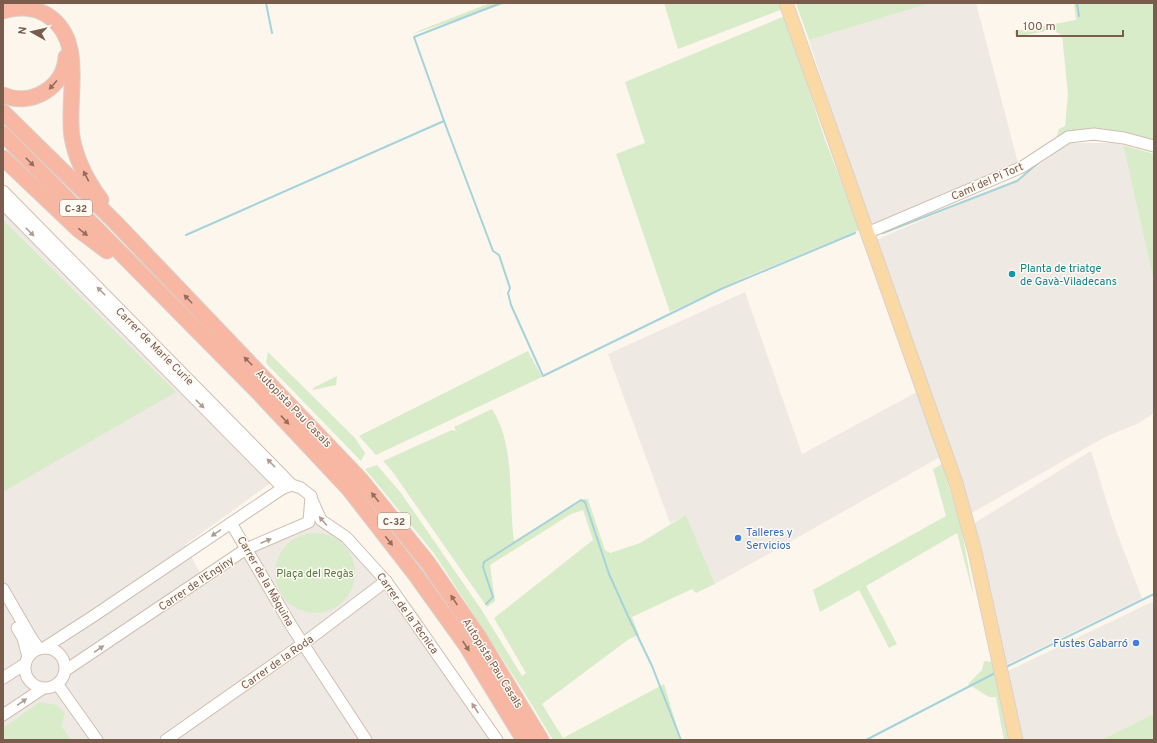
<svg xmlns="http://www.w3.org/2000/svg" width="1157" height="743" font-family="Overpass,sans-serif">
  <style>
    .industrial { fill: #efe9e4 }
    .green { fill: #d8ecc9 }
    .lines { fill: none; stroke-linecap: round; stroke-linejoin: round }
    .stream { stroke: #a5d3da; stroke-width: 2 }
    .minor-casing { stroke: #d1beb0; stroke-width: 13 }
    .major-casing { stroke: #dad1cd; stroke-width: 15 }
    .highway-casing { stroke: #dad1cd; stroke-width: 17 }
    .minor { stroke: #fff; stroke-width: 11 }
    .major { stroke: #fbd9a5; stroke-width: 13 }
    .highway { stroke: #f7b7a3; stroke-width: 15 }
    .oneway { fill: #936e5e }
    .oneway2 { fill: #af9d94 }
    .culture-dot { fill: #0f9aa8; stroke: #fffaf3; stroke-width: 1.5 }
    .shop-dot { fill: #3f7fe0; stroke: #fffaf3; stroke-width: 1.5 }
    .labels { text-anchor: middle; stroke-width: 3; stroke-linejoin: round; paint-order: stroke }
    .shield { fill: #fffaf3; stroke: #a28b7f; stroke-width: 1 }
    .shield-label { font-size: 10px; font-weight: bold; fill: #7a5c4d }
    .street-label { font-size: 11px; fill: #7a5c4d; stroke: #fffaf3 }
    .culture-label { font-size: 11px; fill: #0d838f; stroke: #fffaf3; text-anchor: start }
    .shop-label { font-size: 11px; fill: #366cbe; stroke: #fffaf3; text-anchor: start }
    .park-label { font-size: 11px; fill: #537a41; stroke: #fffaf3 }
  </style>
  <rect width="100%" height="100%" fill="#fdf6ec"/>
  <g class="industrial">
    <path d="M931 3H976L1018 163 869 227 809 40Z"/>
    <path d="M1071 143H1114L1123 145 1154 282V413L1139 423 1105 437 970 514 876 240 1025 176 1053 154Z"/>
    <path d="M3 209 272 482 185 545 203 578 246 549 303 526 311 509 321 520 342 527 412 605 503 740H3Z"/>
    <path d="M745 292 802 454 917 392 940 457 715 584 686 516 670 523 608 354Z"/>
    <path d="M1091 451 1115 528 1142 598 1006 665 973 524Z"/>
    <path d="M1154 601V714L1101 740H1021L1006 672Z"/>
  </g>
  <g class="green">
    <path d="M490 3H507L413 34 421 30Z"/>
    <path d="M664 3H781L783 9 678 49Z"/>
    <path d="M796 3H931L809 40Z"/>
    <path d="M1074 3H1154V142C1119 130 1092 129 1056 138L1059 129 1065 126 1068 94 1062 35 1052 30 1016 37 1014 31 1076 20Z"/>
    <path d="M785 16 825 140 860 230 748 276 670 312 616 154 645 143 625 82Z"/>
    <path d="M1123 145 1154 154V282Z"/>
    <path d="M3 220 176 392 3 492Z"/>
    <path d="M528 351 542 377 376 455 359 436Z"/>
    <path d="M268 352 354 437 365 453 361 461 266 363Z"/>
    <path d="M337 376 336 385 313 390V388Z"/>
    <path d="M492 409C516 446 508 498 514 541L584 499H588L605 550 610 553 640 543 686 515 715 584 696 593 692 589 632 617 639 635 629 639 542 704 563 738 664 684 681 740H553L527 697 433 552 365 469 377 465 401 493 481 609 522 676 526 673 494 618 593 540 583 510 571 514 490 565 495 601 487 607 392 471 383 461 452 430 456 431 454 427Z"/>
    <path d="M942 464 961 527 974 597 957 533 866 586 897 644 889 648 859 590 820 612 813 590 946 516 933 469Z"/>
    <circle cx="315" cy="573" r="40"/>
    <path d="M984 661 993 662 1010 740H1004L996 697H989L968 684 982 670Z"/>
    <path d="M40 702 57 705 65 713 61 726 71 740H3V728Z"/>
    <path d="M1154 714V740H1101Z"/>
  </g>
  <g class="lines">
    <g class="stream">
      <path d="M266 3 272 33"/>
      <path d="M1077 3 1079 16"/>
      <path d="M444 121 414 37 501 3"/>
      <path d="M1087 140H1097"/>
      <path d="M879 233H883L1017 181 1041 161"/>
      <path d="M186 235 444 121 493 251 499 255 510 288 508 293 511 305 543 376 721 289 855 233"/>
      <path d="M486 604 493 597 483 567 484 562 581 500 585 502 609 574 628 616 652 666 681 740"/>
      <path d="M1006 667 1154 594"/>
      <path d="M866 740 995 673"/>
    </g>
    <defs>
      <g id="minor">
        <path d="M3 191 292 485 301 488 311 496"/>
        <path d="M3 204 283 488"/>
        <path d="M867 233 1022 167 1068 137 1094 134 1124 138 1154 146"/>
        <path d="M312 500 321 520 346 537 386 581 497 740"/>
        <path d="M231 523 292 627 366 740"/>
        <path d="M3 589 32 639 39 649"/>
        <path d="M17 628 23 638 28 657"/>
        <circle cx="45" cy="668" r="20"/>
        <path d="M44 648 92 617 283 488 289 486"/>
        <path d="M66 670 246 549 309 522 311 496"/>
        <path d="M3 678 25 664"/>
        <path d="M58 685 97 740"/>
        <path d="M3 715 42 689"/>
        <path d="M166 740 304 643 386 581"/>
      </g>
      <path id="major" d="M786 3 956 483 975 552 1016 740"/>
      <g id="highway">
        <path d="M3 11C17 6 34 7 47 15 87 40 66 97 72 137 76 160 87 181 101 200"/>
        <path d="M3 95C31 107 64 88 66 57"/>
        <path d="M3 112 114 221 361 480 428 563 478 636 541 740"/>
        <path d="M3 134 258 392 349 489 415 574 466 645 524 740"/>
        <path d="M3 158 79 230 107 251"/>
      </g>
    </defs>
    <use href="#minor" class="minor-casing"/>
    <use href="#major" class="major-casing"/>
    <use href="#highway" class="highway-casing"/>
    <use href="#minor" class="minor"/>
    <use href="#major" class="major"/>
    <use href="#highway" class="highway"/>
  </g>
  <defs><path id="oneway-solid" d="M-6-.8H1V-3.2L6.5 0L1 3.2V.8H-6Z"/></defs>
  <g class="oneway">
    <use href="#oneway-solid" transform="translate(53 85) rotate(132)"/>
    <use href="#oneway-solid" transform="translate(30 162) rotate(45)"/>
    <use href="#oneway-solid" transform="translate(86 176) rotate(-117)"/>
    <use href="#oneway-solid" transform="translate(83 232) rotate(38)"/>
    <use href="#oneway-solid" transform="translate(188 299) rotate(-134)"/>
    <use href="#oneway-solid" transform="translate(248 361) rotate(-135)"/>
    <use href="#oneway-solid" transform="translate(285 420) rotate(47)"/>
    <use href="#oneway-solid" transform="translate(375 497) rotate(-129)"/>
    <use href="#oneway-solid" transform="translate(389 541) rotate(52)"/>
    <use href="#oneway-solid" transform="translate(454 600) rotate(-124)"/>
    <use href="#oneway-solid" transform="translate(466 646) rotate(57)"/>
  </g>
  <g class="oneway2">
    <use href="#oneway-solid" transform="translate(30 232) rotate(45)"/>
    <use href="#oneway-solid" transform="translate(101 291) rotate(-135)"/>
    <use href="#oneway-solid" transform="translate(200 404) rotate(45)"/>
    <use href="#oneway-solid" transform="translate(271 463) rotate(-134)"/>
    <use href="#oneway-solid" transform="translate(323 521) rotate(-131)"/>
    <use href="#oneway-solid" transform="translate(216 533) rotate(146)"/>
    <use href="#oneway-solid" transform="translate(266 541) rotate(-22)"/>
    <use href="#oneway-solid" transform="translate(99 649) rotate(-34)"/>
    <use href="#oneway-solid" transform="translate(22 702) rotate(-35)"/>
    <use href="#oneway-solid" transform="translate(475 708) rotate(-124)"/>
  </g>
  <circle class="culture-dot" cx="1012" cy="274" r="4"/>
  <g class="shop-dot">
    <circle cx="738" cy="538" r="4"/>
    <circle cx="1136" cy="643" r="4"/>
  </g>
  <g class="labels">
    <g class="shield">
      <rect x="60" y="200" width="32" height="16" rx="3"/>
      <rect x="378" y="513" width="32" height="16" rx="3"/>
    </g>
    <g class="shield-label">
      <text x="76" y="212">C-32</text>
      <text x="394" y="525">C-32</text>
    </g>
    <g class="street-label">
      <text transform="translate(987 181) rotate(-24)" y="4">Camí del Pi Tort</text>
      <text transform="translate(155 346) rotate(45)" y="4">Carrer de Marie Curie</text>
      <text transform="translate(294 408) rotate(46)" y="4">Autopista Pau Casals</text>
      <text transform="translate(266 581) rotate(60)" y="4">Carrer de la Màquina</text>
      <text transform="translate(196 583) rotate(-34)" y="4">Carrer de l'Enginy</text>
      <text transform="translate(408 613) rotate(54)" y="4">Carrer de la Tècnica</text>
      <text transform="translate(277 662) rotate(-35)" y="4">Carrer de la Roda</text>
      <text transform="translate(493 663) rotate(58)" y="4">Autopista Pau Casals</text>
    </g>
    <g class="culture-label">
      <text x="1020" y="272">Planta de triatge<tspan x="1020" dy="13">de Gavà-Viladecans</tspan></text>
    </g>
    <g class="shop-label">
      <text x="746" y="536">Talleres y<tspan x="746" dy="13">Servicios</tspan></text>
      <text x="1128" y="647" text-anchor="end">Fustes Gabarró</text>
    </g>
    <g class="park-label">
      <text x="315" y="577">Plaça del Regàs</text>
    </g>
  </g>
  <rect width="1157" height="743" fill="none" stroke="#7a5c4d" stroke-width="8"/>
  <g transform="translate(32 32) rotate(278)" stroke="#fffaf3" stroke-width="3" paint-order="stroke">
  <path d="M0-3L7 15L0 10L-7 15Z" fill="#7a5c4d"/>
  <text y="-6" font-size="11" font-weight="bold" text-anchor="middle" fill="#7a5c4d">N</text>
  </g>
  <path d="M1017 30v6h106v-6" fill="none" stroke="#7a5c4d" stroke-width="2"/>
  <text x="1023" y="30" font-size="12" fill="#7a5c4d" stroke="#fffaf3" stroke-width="3" paint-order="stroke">100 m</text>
</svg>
